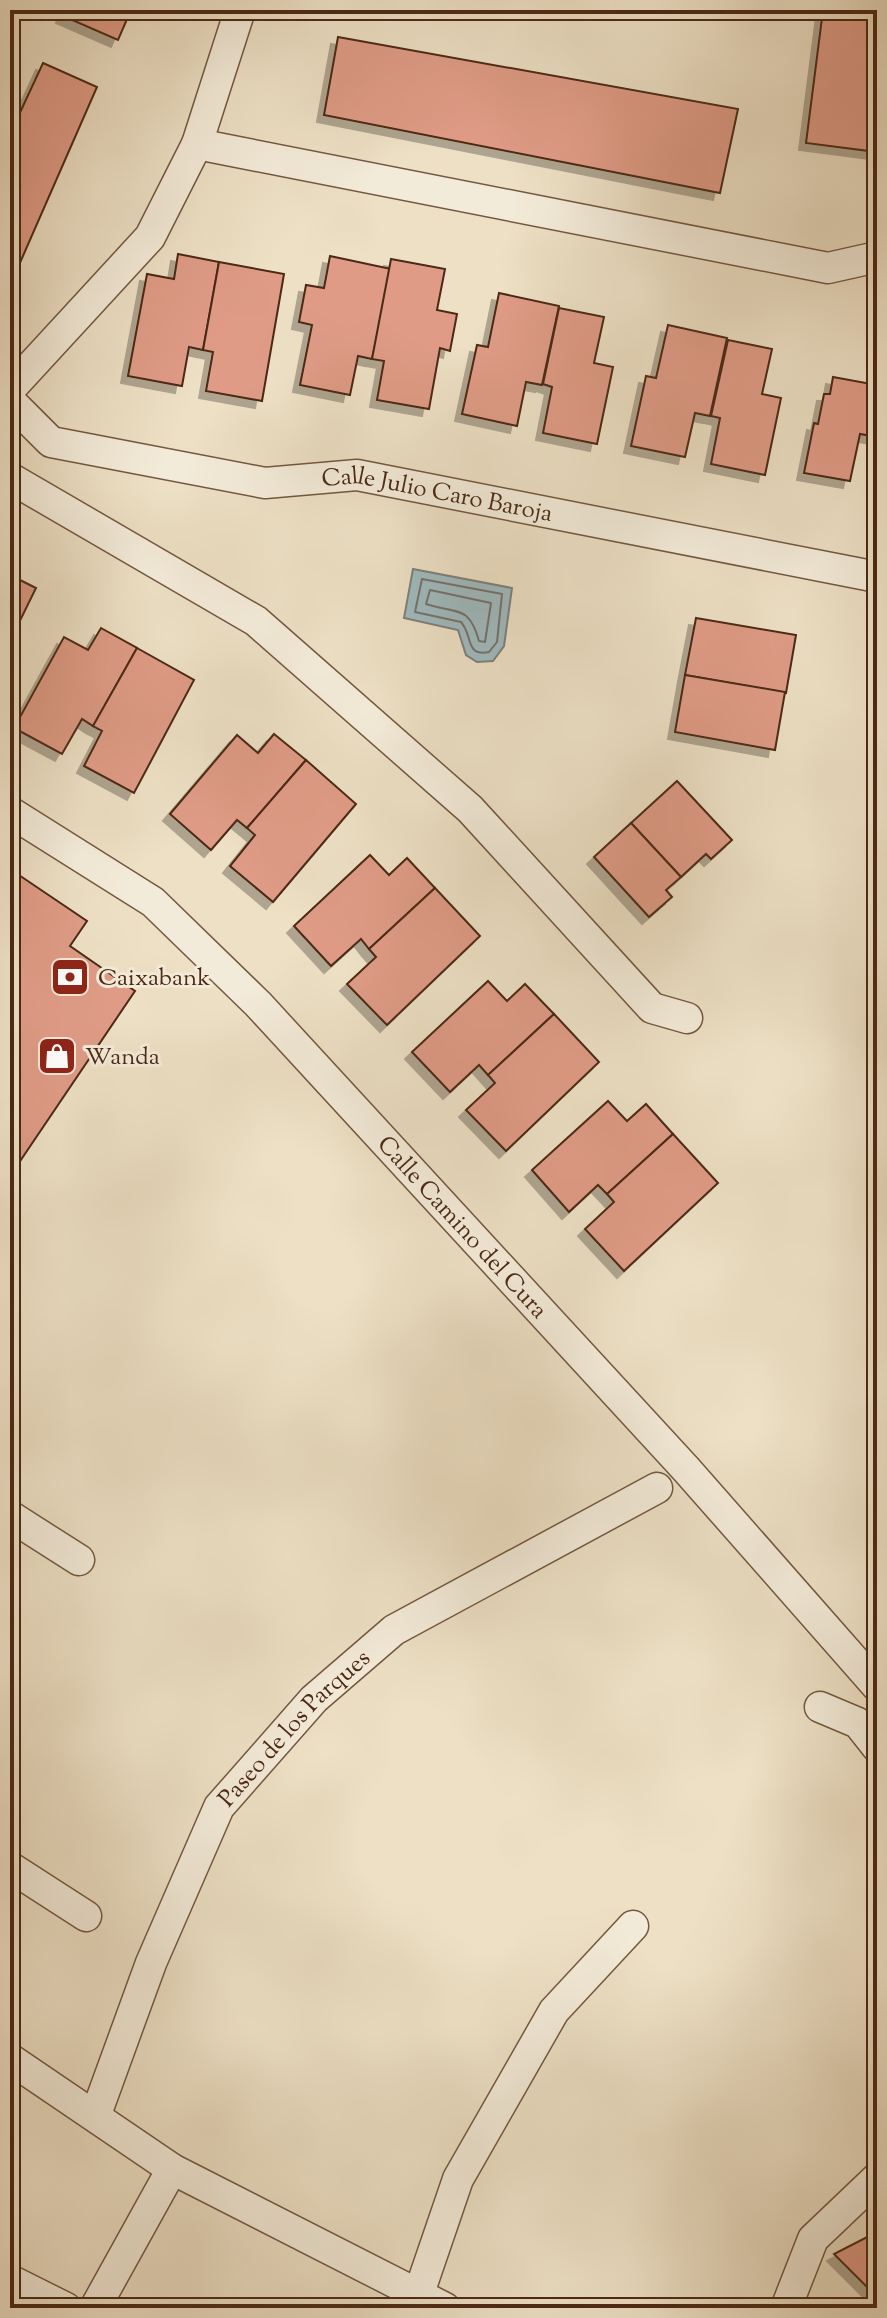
<svg xmlns="http://www.w3.org/2000/svg" width="887" height="2318" font-family="'Sorts Mill Goudy',serif">
  <style>
    .water { fill: #9fbac0; stroke: #7d807b; stroke-width: 2 }
    .lines { fill: none; stroke-linecap: round; stroke-linejoin: round }
    .shore { stroke: #75726a; stroke-width: 2 }
    .building { fill: #df9b86; stroke: #4b2914; stroke-width: 2; filter: url(#shadow) }
    .minor-casing { stroke: #745740; stroke-width: 33 }
    .minor { stroke: #f3ebd9; stroke-width: 30 }
    .labels { text-anchor: middle; stroke-width: 6; stroke-linejoin: round; paint-order: stroke }
    .street-label { font-size: 24px; fill: #4b2914; stroke: #f3ebd9 }
    .poi-label { font-size: 24px; fill: #4b2914; stroke: #f3ebd9; text-anchor: start }
  </style>
  <defs>
    <filter id="shadow"><feDropShadow dx="-7" dy="7" stdDeviation="0" flood-color="#0004"/></filter>
  </defs>
  <rect width="100%" height="100%" fill="#ede0c5"/>
  <filter id="stains"><feTurbulence type="fractalNoise" baseFrequency=".0025" numOctaves="4"/><feColorMatrix values="0 0 0 0 .2 0 0 0 0 .09 0 0 0 0 .02 0 0 0 .5 -.17"/></filter>
  <radialGradient id="worn" r=".72"><stop offset=".6" stop-color="#630" stop-opacity="0"/><stop offset="1" stop-color="#630" stop-opacity=".3"/></radialGradient>
  <path class="water" d="M413 569 512 588 504 646 493 661 477 662 466 655 458 630 404 618Z"/>
  <g class="lines">
    <g class="shore">
      <path d="M422 579 502 594 497 642 489 652C465 657 473 635 461 622L415 612Z"/>
      <path d="M430 590 491 603 485 642 479 641C469 605 458 614 426 604Z"/>
    </g>
  </g>
  <g class="building">
    <path d="M66 10H131L118 40 63 16Z"/>
    <path d="M823 10H877V152L806 143Z"/>
    <path d="M338 37 738 109 720 193 324 115Z"/>
    <path d="M43 63 97 87 12 281 10 134Z"/>
    <path d="M178 254 219 262 203 350 189 347 182 386 128 376 147 274 174 279Z"/>
    <path d="M330 256 391 269 372 359 358 356 350 395 300 385 312 325 299 322 306 285 324 288Z"/>
    <path d="M391 259 445 269 437 310 457 314 450 351 440 348 429 409 377 400 384 361 372 359Z"/>
    <path d="M219 262 284 274 262 401 206 391 213 352 203 350Z"/>
    <path d="M499 293 559 306 542 385 526 382 517 426 462 414 477 345 488 347Z"/>
    <path d="M559 308 604 317 594 363 613 367 597 444 543 433 552 387 543 384Z"/>
    <path d="M668 325 727 338 710 416 695 413 685 457 631 446 646 376 656 378Z"/>
    <path d="M728 340 772 349 762 394 781 398 765 475 711 464 720 418 711 416Z"/>
    <path d="M833 377 877 385V437L860 434 850 481 804 473 814 423 818 424 824 394H830Z"/>
    <path d="M10 575 36 588 10 641Z"/>
    <path d="M696 618 796 635 786 693 685 675Z"/>
    <path d="M101 628 137 648 93 726 82 719 62 754 14 728 64 637 88 650Z"/>
    <path d="M137 648 194 680 134 793 84 766 102 731 93 726Z"/>
    <path d="M685 675 785 692 775 750 675 732Z"/>
    <path d="M274 734 306 760 247 828 237 820 211 850 170 814 237 735 258 753Z"/>
    <path d="M306 760 356 804 273 902 230 866 255 835 247 828Z"/>
    <path d="M677 781 732 840 711 859 706 854 681 877 631 823Z"/>
    <path d="M631 823 681 877 666 890 672 897 649 917 594 857Z"/>
    <path d="M370 855 389 875 407 858 435 888 369 949 361 939 331 966 294 926Z"/>
    <path d="M10 869 87 921 70 946 135 991 10 1176Z"/>
    <path d="M435 888 480 936 387 1025 347 984 376 957 369 949Z"/>
    <path d="M488 981 507 1001 525 984 554 1014 488 1075 479 1065 450 1092 412 1052Z"/>
    <path d="M554 1014 599 1062 506 1151 466 1110 495 1083 488 1075Z"/>
    <path d="M608 1101 627 1121 646 1104 673 1134 607 1194 598 1185 569 1212 532 1170Z"/>
    <path d="M673 1134 718 1183 624 1271 585 1229 614 1202 607 1194Z"/>
    <path d="M877 2232V2294L876 2296 834 2254Z"/>
  </g>
  <g class="lines">
    <defs>
      <g id="minor">
        <path d="M197 144 828 268 877 257"/>
        <path d="M10 389 150 237 197 144 240 10"/>
        <path id="s1" d="M10 401 51 442 265 483 357 475 877 577"/>
        <path d="M10 478 256 621 470 809 652 1008 687 1018"/>
        <path id="s2" d="M10 812 153 902 258 1004 686 1469 877 1686"/>
        <path d="M10 1516 79 1560"/>
        <path d="M820 1707 858 1723 877 1747"/>
        <path d="M10 1867 86 1916"/>
        <path d="M10 2059 172 2169 445 2308"/>
        <path id="s3" d="M96 2114 151 1963 219 1807 314 1699 394 1630 657 1488"/>
        <path d="M10 2280 66 2308"/>
        <path d="M418 2296 458 2179 554 2011 633 1926"/>
        <path d="M95 2308 172 2169"/>
        <path d="M786 2308 813 2239 877 2178"/>
      </g>
    </defs>
    <use href="#minor" class="minor-casing"/>
    <use href="#minor" class="minor"/>
  </g>
  <defs>
    <symbol id="bank-square" viewBox="-11 -11 22 22"><rect x="-9" y="-9" width="18" height="18" rx="4" fill="#8f2418" stroke="#f3ebd9"/><path d="M-6-4H6V4H-6ZM0-2.3a2.3 2.3 0 1 0 0 4.6a2.3 2.3 0 1 0 0-4.6Z" fill="#fff"/></symbol>
    <symbol id="shop-square" viewBox="-11 -11 22 22"><rect x="-9" y="-9" width="18" height="18" rx="4" fill="#8f2418" stroke="#f3ebd9"/><path d="M-5-2.5h2.3a2.7 3.5 0 0 1 5.4 0H5L5.5 6h-11ZM-1.5-2.5h3a1.5 2.3 0 0 0-3 0Z" fill="#fff"/></symbol>
  </defs>
  <g fill-rule="evenodd">
    <use href="#bank-square" x="48" y="955" width="44" height="44"/>
    <use href="#shop-square" x="35" y="1034" width="44" height="44"/>
  </g>
  <g class="labels">
    <g class="street-label">
      <text dy="8" stroke="none"><textPath href="#s1" startOffset="450">Calle Julio Caro Baroja</textPath></text>
      <text dy="8" stroke="none"><textPath href="#s2" startOffset="618">Calle Camino del Cura</textPath></text>
      <text dy="8" stroke="none"><textPath href="#s3" startOffset="440">Paseo de los Parques</textPath></text>
    </g>
    <g class="poi-label">
      <text x="98" y="985">Caixabank</text>
      <text x="85" y="1064">Wanda</text>
    </g>
  </g>
  <rect width="887" height="2318" fill="none" stroke="#ede0c5" stroke-width="40"/>
  <rect x="12" y="12" width="863" height="2294" fill="none" stroke="#4b2914" stroke-width="4"/>
  <rect x="20" y="20" width="847" height="2278" fill="none" stroke="#4b2914" stroke-width="2"/>
  <rect width="100%" height="100%" filter="url(#stains)"/>
  <rect width="100%" height="100%" fill="url(#worn)"/>
</svg>
